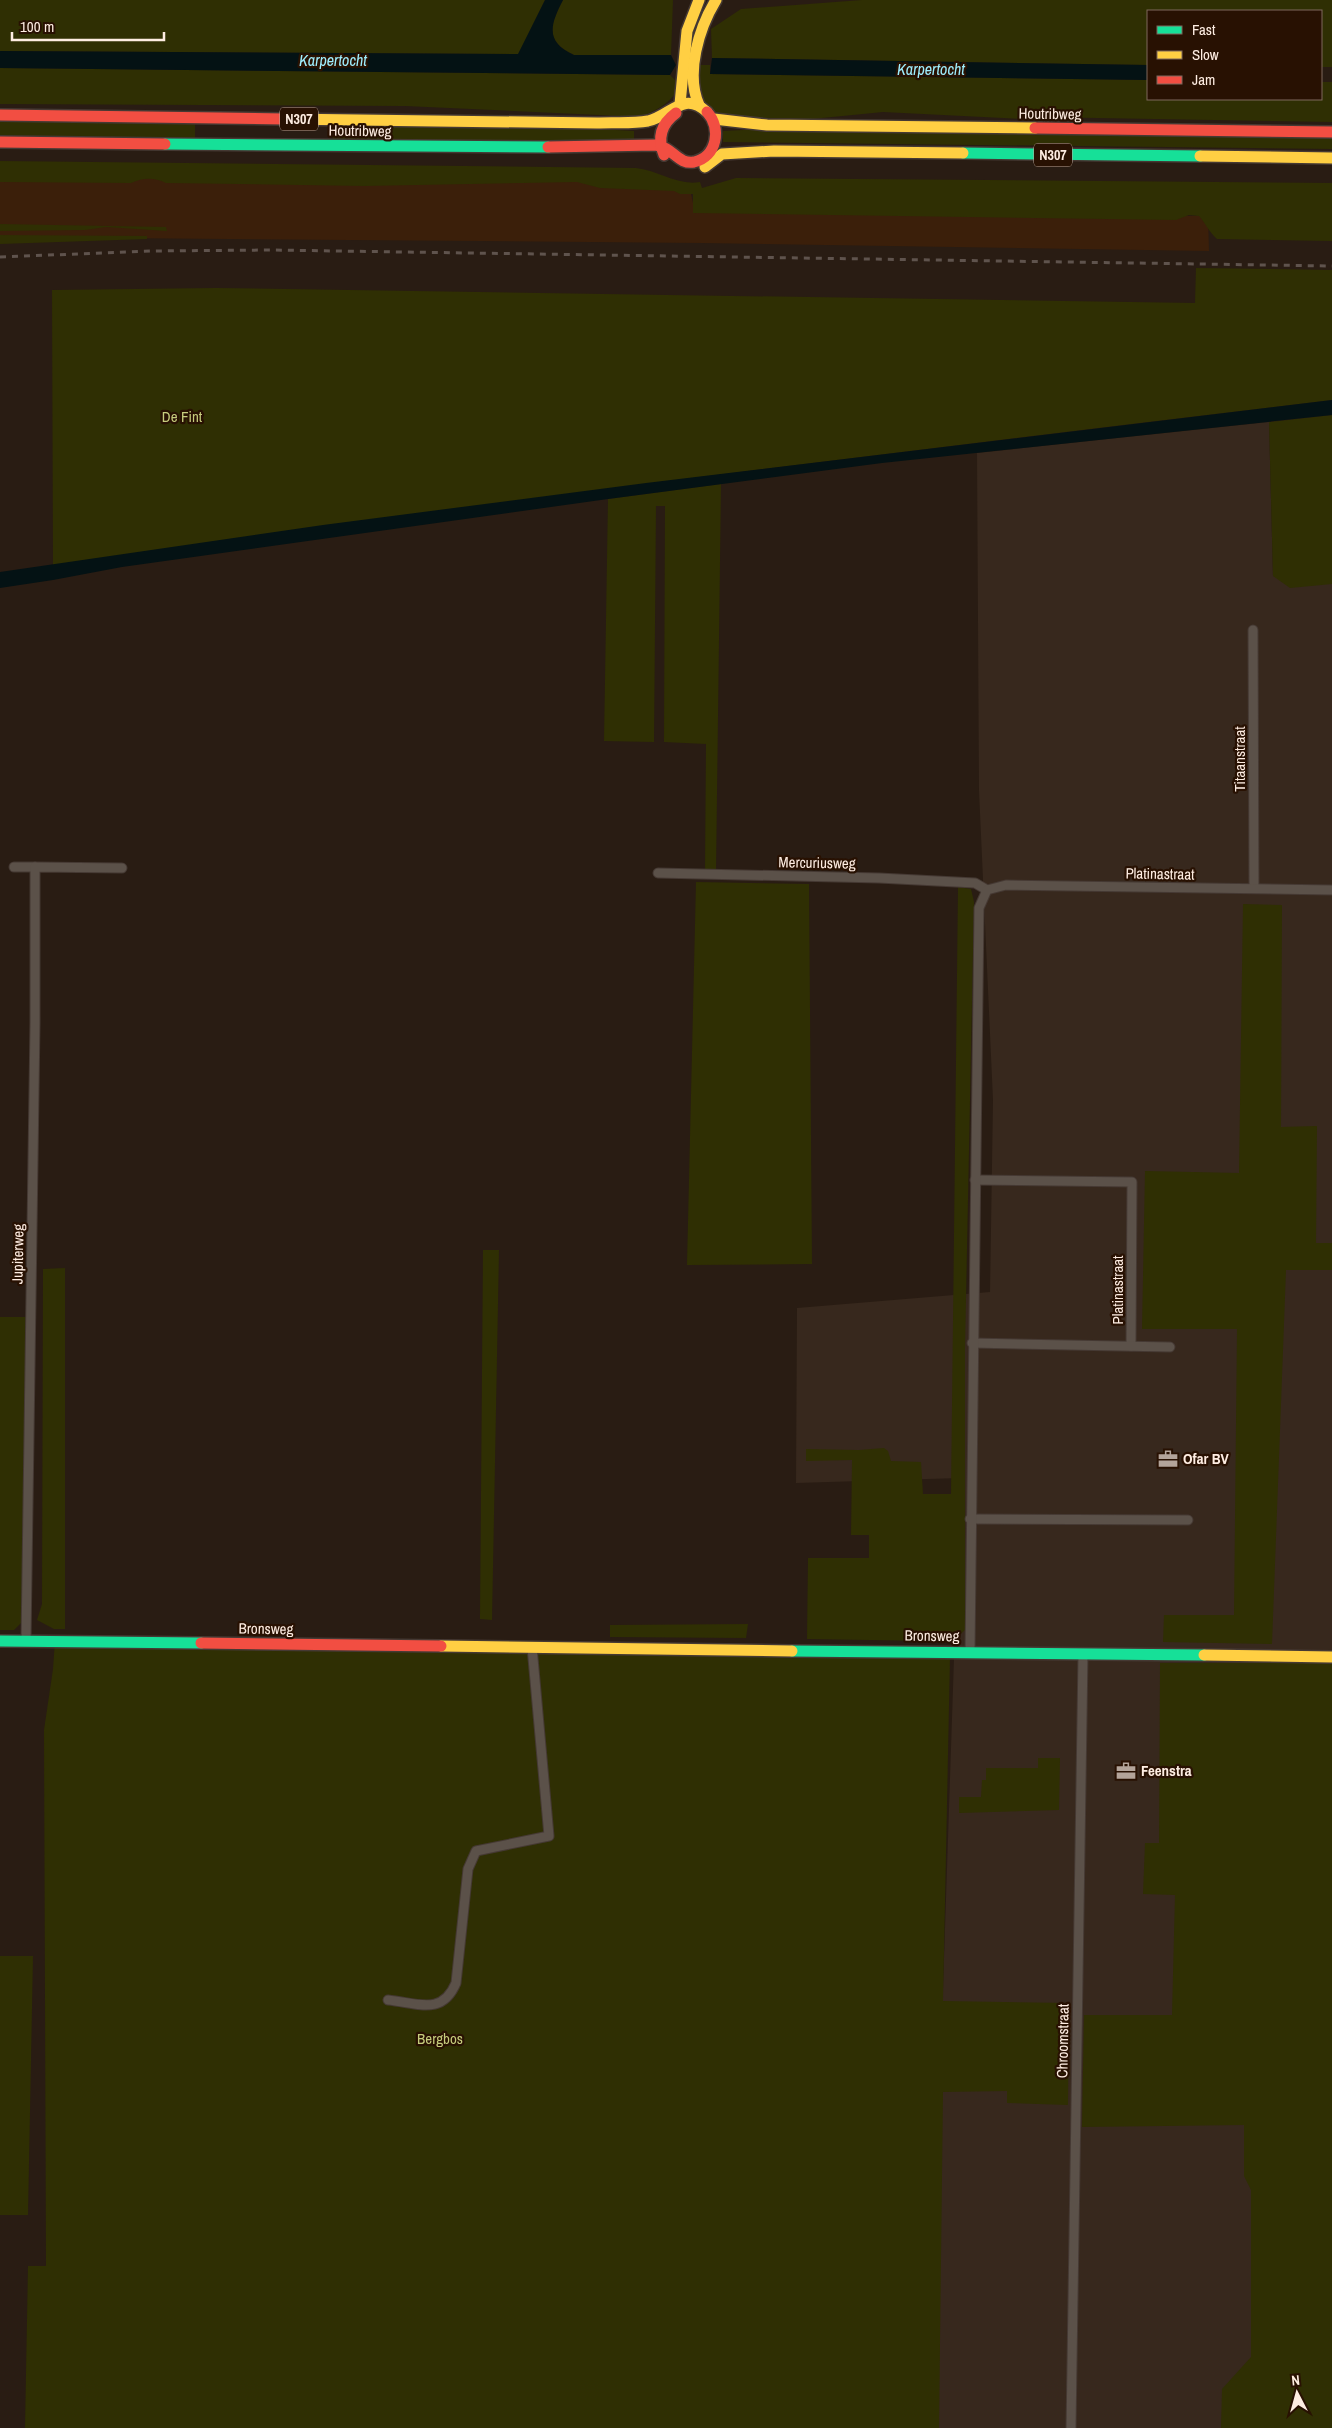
<svg xmlns="http://www.w3.org/2000/svg" width="1332" height="2428" font-family="'Archivo Narrow',sans-serif">
  <style>
    .built { fill: #3b1f0a }
    .industrial { fill: #37281d }
    .green { fill: #2f2f03 }
    .water { fill: #041214 }
    .lines { fill: none; stroke-linecap: round; stroke-linejoin: round }
    .street-casing { stroke: #453933; stroke-width: 11 }
    .fast-casing { stroke: #453933; stroke-width: 14 }
    .slow-casing { stroke: #453933; stroke-width: 14 }
    .jam-casing { stroke: #453933; stroke-width: 14 }
    .street { stroke: #5b5149; stroke-width: 9 }
    .fast { stroke: #16e098; stroke-width: 11 }
    .slow { stroke: #ffcf43; stroke-width: 11 }
    .jam { stroke: #f24e42; stroke-width: 11 }
    .rail { stroke: #5f534d; stroke-width: 3; stroke-dasharray: 6 6; stroke-linecap: butt }
    .labels { text-anchor: middle; stroke-width: 4.5; stroke-linejoin: round; paint-order: stroke }
    .shield { fill: #281102; stroke: #beab9f; stroke-width: 1 }
    .shield-label { font-size: 14px; font-weight: bold; fill: #feede2 }
    .street-label { font-size: 15px; fill: #feede2; stroke: #281102 }
    .park-label { font-size: 15px; fill: #c6cc7d; stroke: #281102 }
    .poi-label { font-size: 15px; font-weight: bold; fill: #feede2; stroke: #281102; text-anchor: start }
    .water-label { font-size: 16px; font-style: italic; fill: #9eeefe; stroke: #281102 }
  </style>
  <rect width="100%" height="100%" fill="#291c13"/>
  <path class="built" d="M0 174 652 180 691 194 695 212 1208 216 1209 251 701 243 0 237Z"/>
  <path class="industrial" d="M1269 422 1273 576 1332 583V2428H934L935 2229 960 1478 796 1483 797 1308 990 1292 993 1100 979 791 977 453Z"/>
  <g class="green">
    <path d="M0 0H545L519 54 0 51Z"/>
    <path d="M563 0H673L671 55H574C544 41 550 25 563 0Z"/>
    <path d="M862 0H1332V67H1321V11H1148V65L712 58 711 29 741 9Z"/>
    <path d="M697 65H710V74L1148 80V99H1321V82H1332V122L1038 117 1023 119 883 112 812 119 727 118 713 110 705 102 698 87Z"/>
    <path d="M0 68 670 75 680 85C672 103 659 108 642 117L405 106 0 104Z"/>
    <path d="M0 120 195 123V139L0 136Z"/>
    <path d="M332 125 580 128 634 131V142L333 140Z"/>
    <path d="M763 129 1332 137V149L723 142V131Z"/>
    <path d="M0 161 636 168C658 170 677 186 700 182L702 188 736 178 1332 183V241L1217 239C1209 232 1206 224 1199 216L1189 215 1176 220 693 213V194H680L674 191 600 188 577 182 364 186 166 183C153 177 143 178 131 183L0 182Z"/>
    <path d="M0 224 166 227 167 231 106 227 85 230 0 231Z"/>
    <path d="M0 235 147 236V239L0 244Z"/>
    <path d="M1196 268 1332 270V400C905 451 479 502 53 566L52 290 216 288 1195 303Z"/>
    <path d="M1332 415V584L1290 588 1273 576 1269 422Z"/>
    <path d="M721 484 716 872 705 871 706 744 664 742 665 506H656L654 742 604 741 608 499Z"/>
    <path d="M696 882 809 884 812 1264 687 1265Z"/>
    <path d="M958 887 971 889 974 902 965 1348V1630L956 1638 931 1641 807 1639 808 1558H869V1535H851L852 1460 806 1461V1449L859 1450 884 1448 888 1451 891 1461 921 1462 923 1494H951Z"/>
    <path d="M1243 904 1282 905 1281 1127 1317 1126 1316 1243H1332V1270H1286L1272 1644 1163 1642 1164 1615H1234L1237 1329H1142L1145 1171 1239 1173Z"/>
    <path d="M483 1250H499L492 1620 480 1619Z"/>
    <path d="M65 1268V1629H54L37 1620 42 1604 43 1269Z"/>
    <path d="M0 1317H26L24 1607 22 1622 14 1630H0Z"/>
    <path d="M748 1624 746 1638 610 1637V1625Z"/>
    <path d="M55 1641 950 1657 943 2001 1069 2003 1068 2105 1007 2103V2091L943 2092 939 2428H25L28 2266H46L44 1730 53 1669Z"/>
    <path d="M1160 1663H1332V2428H1221L1222 2389 1251 2357V2190L1244 2176V2125L1082 2127 1084 2015H1172L1175 1895 1143 1894 1145 1843H1159Z"/>
    <path d="M1038 1758H1060L1059 1810 959 1813V1797H981L982 1780H986V1768H1038Z"/>
    <path d="M0 1956H33L28 2215H0Z"/>
  </g>
  <g class="water">
    <path d="M545 0H563C550 25 545 42 574 55H671L676 65 670 75 0 68V51L518 54Z"/>
    <path d="M712 58 1148 65V80L710 74Z"/>
    <path d="M1332 400V415L882 463 608 499 122 567 53 580 0 588V572L323 525 646 483Z"/>
  </g>
  <g class="lines">
    <defs>
      <g id="street">
        <path d="M1253 630 1254 888"/>
        <path d="M14 867H35"/>
        <path d="M658 873 879 878 975 883 987 890"/>
        <path d="M975 1180 1132 1182 1131 1346"/>
        <path d="M972 1343 1170 1347"/>
        <path d="M970 1519 1188 1520"/>
        <path d="M26 1641 35 1023V867L122 868"/>
        <path d="M970 1652 979 908 987 890 1006 885 1332 890"/>
        <path d="M388 2000C418 2003 442 2016 456 1983L468 1869 476 1851 549 1836 532 1647"/>
        <path d="M1071 2428 1083 1654"/>
      </g>
      <g id="fast">
        <path d="M165 144 548 147"/>
        <path d="M963 153 1200 156"/>
        <path d="M0 1641 201 1643"/>
        <path d="M792 1651 1204 1655"/>
      </g>
      <g id="slow">
        <path d="M680 104 687 31 699 0"/>
        <path d="M699 105C685 73 699 28 716 0"/>
        <path d="M284 119 597 123C614 122 631 124 648 121 671 116 683 90 707 112"/>
        <path d="M714 119 767 125 1035 128"/>
        <path d="M1200 156 1332 158"/>
        <path d="M705 167 722 154 774 151 963 153"/>
        <path d="M441 1646 792 1651"/>
        <path d="M1204 1655 1332 1657"/>
      </g>
      <g id="jam">
        <path d="M0 115 284 119"/>
        <path d="M1035 128 1332 132"/>
        <path d="M0 142 165 144"/>
        <path d="M548 147 655 145C673 147 678 165 694 162 717 157 722 128 707 112"/>
        <path d="M664 155C657 138 661 124 676 113"/>
        <path d="M201 1643 441 1646"/>
      </g>
    </defs>
    <use href="#street" class="street-casing"/>
    <use href="#fast" class="fast-casing"/>
    <use href="#slow" class="slow-casing"/>
    <use href="#jam" class="jam-casing"/>
    <use href="#street" class="street"/>
    <use href="#fast" class="fast"/>
    <use href="#slow" class="slow"/>
    <use href="#jam" class="jam"/>
    <path class="rail" d="M0 257 152 251 271 250 1332 266"/>
  </g>
  <defs>
    <symbol id="office-bare" viewBox="-9 -9 18 18"><path d="M-6-3h4V-5.5h4V-3h4V5H-6ZM-1-4.5V-3h2v-1.5ZM-6 0V1H6V0Z" fill="#b3a49a" stroke="#281102" stroke-width="2.5" paint-order="stroke"/></symbol>
  </defs>
  <g fill-rule="evenodd">
    <use href="#office-bare" x="1154" y="1445" width="28" height="28"/>
    <use href="#office-bare" x="1112" y="1757" width="28" height="28"/>
  </g>
  <g class="labels">
    <g class="shield">
      <rect x="280" y="107.5" width="38" height="23" rx="4"/>
      <rect x="1034" y="143.5" width="38" height="23" rx="4"/>
    </g>
    <g class="shield-label">
      <text x="299" y="124">N307</text>
      <text x="1053" y="160">N307</text>
    </g>
    <g class="street-label">
      <text transform="translate(1050 114) rotate(1)" y="5">Houtribweg</text>
      <text transform="translate(360 131) rotate(1)" y="5">Houtribweg</text>
      <text transform="translate(1240 759) rotate(-90)" y="5">Titaanstraat</text>
      <text transform="translate(817 863) rotate(1)" y="5">Mercuriusweg</text>
      <text transform="translate(1160 874) rotate(1)" y="5">Platinastraat</text>
      <text transform="translate(18 1254) rotate(-89)" y="5">Jupiterweg</text>
      <text transform="translate(1118 1290) rotate(-90)" y="5">Platinastraat</text>
      <text transform="translate(266 1629) rotate(1)" y="5">Bronsweg</text>
      <text transform="translate(932 1636) rotate(1)" y="5">Bronsweg</text>
      <text transform="translate(1063 2041) rotate(-89)" y="5">Chroomstraat</text>
    </g>
    <g class="park-label">
      <text x="182" y="422">De Fint</text>
      <text x="440" y="2044">Bergbos</text>
    </g>
    <g class="poi-label">
      <text x="1183" y="1464">Ofar BV</text>
      <text x="1141" y="1776">Feenstra</text>
    </g>
    <g class="water-label">
      <text x="333" y="66">Karpertocht</text>
      <text x="931" y="75">Karpertocht</text>
    </g>
  </g>
  <rect x="1147" y="10" width="175" height="90" fill="#281102" stroke="#7e695c"/>
  <rect x="1157" y="26" width="25" height="8" fill="#16e098" stroke="#7e695c"/>
  <text x="1192" y="35" font-size="15" fill="#feede2">Fast</text>
  <rect x="1157" y="51" width="25" height="8" fill="#ffcf43" stroke="#7e695c"/>
  <text x="1192" y="60" font-size="15" fill="#feede2">Slow</text>
  <rect x="1157" y="76" width="25" height="8" fill="#f24e42" stroke="#7e695c"/>
  <text x="1192" y="85" font-size="15" fill="#feede2">Jam</text>
  <g transform="translate(1297 2393) rotate(354)" stroke="#281102" stroke-width="4" paint-order="stroke">
  <path d="M0-4L9 19L0 12L-9 19Z" fill="#feede2"/>
  <text y="-8" font-size="14" font-weight="bold" text-anchor="middle" fill="#feede2">N</text>
  </g>
  <path d="M12 32v8h152v-8" fill="none" stroke="#feede2" stroke-width="2.5"/>
  <text x="20" y="32" font-size="15" fill="#feede2" stroke="#281102" stroke-width="4" paint-order="stroke">100 m</text>
</svg>
